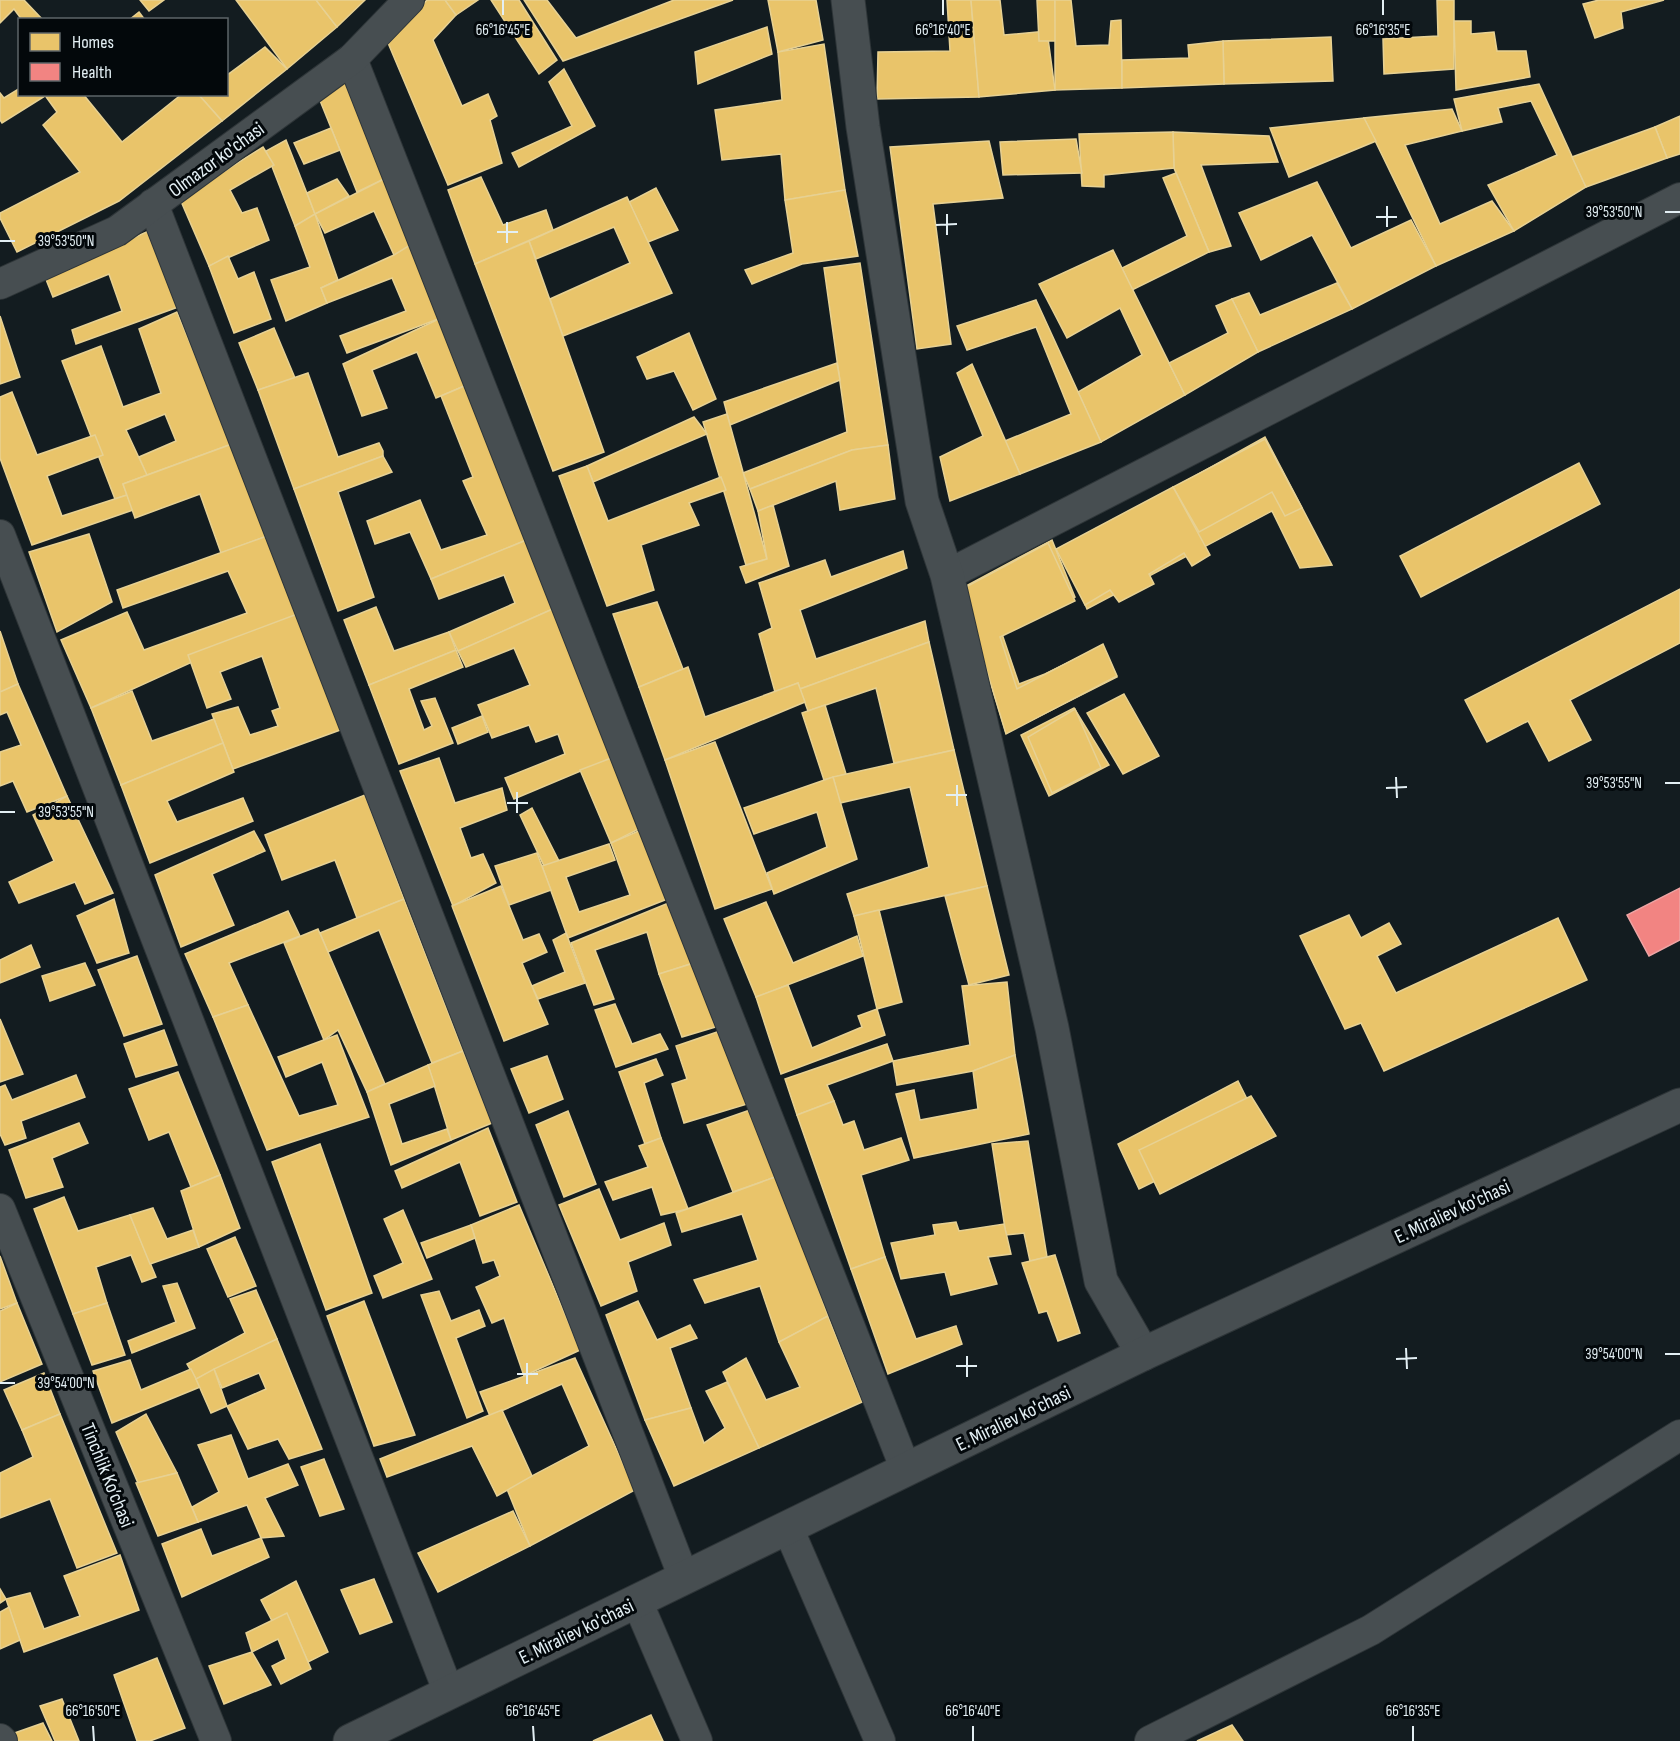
<svg xmlns="http://www.w3.org/2000/svg" width="1680" height="1741" font-family="'Sofia Sans Condensed',sans-serif">
  <style>
    .homes { fill: #e9c46a; stroke: #e7d193; stroke-width: 1.5 }
    .health { fill: #f28482; stroke: #eea4a4; stroke-width: 1.5 }
    .lines { fill: none; stroke-linecap: round; stroke-linejoin: round }
    .minor-casing { stroke: #2e3538; stroke-width: 32 }
    .tertiary-casing { stroke: #2e3538; stroke-width: 35 }
    .minor { stroke: #474e51; stroke-width: 30 }
    .tertiary { stroke: #474e51; stroke-width: 33 }
    .ticks { fill: none; stroke: #e3eff4; stroke-width: 2 }
    .labels { text-anchor: middle; stroke-width: 6; stroke-linejoin: round; paint-order: stroke }
    .street-label { font-size: 20px; fill: #e3eff4; stroke: #03080b }
    .ticks-label { font-size: 15px; text-anchor: middle; fill: #e3eff4; stroke: #03080b; stroke-width: 6; stroke-linejoin: round; paint-order: stroke }
  </style>
  <rect width="100%" height="100%" fill="#131c20"/>
  <g class="homes">
    <path d="M0 0H24L43 20H22L14 9 0 23Z"/>
    <path d="M140 0H164L149 11Z"/>
    <path d="M236 0H316L337 27 287 69Z"/>
    <path d="M316 0H365L337 27Z"/>
    <path d="M427 0H445L456 15 433 40 462 106 488 94 497 116 490 120 502 163 448 185 388 43Z"/>
    <path d="M445 0H478L456 15Z"/>
    <path d="M491 0H519L557 60 539 74Z"/>
    <path d="M524 0H547L576 38 674 0H733L563 61Z"/>
    <path d="M768 0H816L823 40 778 52Z"/>
    <path d="M947 0H971L979 97 877 99 878 52 950 51Z"/>
    <path d="M971 0H1000L1004 35 1047 31 1055 90 979 97Z"/>
    <path d="M1037 0H1055L1056 41H1039Z"/>
    <path d="M1055 0H1071L1076 46 1109 45 1111 21 1121 20 1122 88 1055 90Z"/>
    <path d="M1437 0H1454V69L1384 74 1383 39 1438 36Z"/>
    <path d="M1599 0H1664L1621 12 1623 28 1595 38 1583 4Z"/>
    <path d="M139 12 145 20H129Z"/>
    <path d="M1454 21H1471V34L1494 32 1497 51H1526L1530 77 1456 90Z"/>
    <path d="M767 27 772 54 698 84 695 52Z"/>
    <path d="M1331 37 1333 81 1224 84 1223 41Z"/>
    <path d="M1223 41 1224 84 1122 88V60L1189 58 1188 45Z"/>
    <path d="M824 44 845 190 785 200 781 154 722 160 715 110 782 100 778 52Z"/>
    <path d="M265 47 287 69 222 121 198 94H226V76Z"/>
    <path d="M564 69 595 126 519 167 512 153 572 126 549 82Z"/>
    <path d="M345 82 384 179 357 192 319 98Z"/>
    <path d="M1539 84 1586 187 1514 231 1488 185 1557 155 1531 101 1498 108 1502 122 1462 131 1454 99Z"/>
    <path d="M20 88V94L45 96 2 123 0 120V93L4 98Z"/>
    <path d="M44 94H83L122 142 182 94H198L222 121 119 201 17 252 0 218V213L80 172 43 125 57 112Z"/>
    <path d="M1452 109 1462 131 1405 145 1440 224 1492 201 1514 231 1436 266 1364 118Z"/>
    <path d="M1680 116V154L1667 158 1655 127Z"/>
    <path d="M1364 118 1376 141 1289 177 1270 128Z"/>
    <path d="M1655 127 1667 158 1586 187 1572 157Z"/>
    <path d="M331 128 340 150 304 164 294 143Z"/>
    <path d="M1173 132 1269 136 1278 162 1201 165 1231 246 1209 252 1174 168Z"/>
    <path d="M1173 132 1174 168 1104 175V187L1082 186 1079 134Z"/>
    <path d="M1076 139 1082 173 1003 175 1000 142Z"/>
    <path d="M286 140 315 214 295 226 266 151Z"/>
    <path d="M989 141 1003 198 933 204 951 344 917 349 890 147Z"/>
    <path d="M263 147 274 165 230 190 242 213 257 208 269 240 209 266 180 199Z"/>
    <path d="M1176 173 1209 252 1132 290 1122 268 1187 236 1163 178Z"/>
    <path d="M481 177 503 225 546 210 553 230 475 264 448 190Z"/>
    <path d="M337 179 349 196 315 214 307 193Z"/>
    <path d="M384 179 416 248 394 255 374 211 325 233 315 214Z"/>
    <path d="M1317 182 1351 248 1411 220 1436 266 1352 309 1312 235 1261 260 1239 213Z"/>
    <path d="M656 188 678 230 648 242 629 202Z"/>
    <path d="M845 190 858 256 802 264 752 284 745 270 793 253 785 200Z"/>
    <path d="M627 197 672 293 563 336 550 299 630 263 614 227 536 259 529 241Z"/>
    <path d="M315 214 338 280 321 288 327 303 286 321 271 280 310 267 295 226Z"/>
    <path d="M151 230 181 306 76 344 72 330 122 311 109 274 53 297 45 277Z"/>
    <path d="M529 241 604 452 553 471 475 264Z"/>
    <path d="M410 245 441 318 347 353 340 336 406 311 392 278 327 303 321 288 394 255Z"/>
    <path d="M1113 250 1185 395 1101 442 1078 392 1142 355 1120 308 1067 338 1039 284Z"/>
    <path d="M228 256 238 279 254 272 271 319 234 333 209 266Z"/>
    <path d="M860 263 888 445 852 450 750 489 743 473 847 432 824 268Z"/>
    <path d="M1337 283 1352 309 1258 352 1232 299 1249 293 1260 315Z"/>
    <path d="M1232 299 1258 352 1185 395 1169 363 1228 333 1216 306Z"/>
    <path d="M1036 300 1101 442 1020 474 1005 441 1071 414 1036 327 967 350 957 326Z"/>
    <path d="M177 312 232 444 147 475 139 457 176 441 165 414 126 430 147 475 123 484 127 495 115 499 62 361 101 346 123 407 161 393 139 329Z"/>
    <path d="M0 316 20 377 0 384Z"/>
    <path d="M441 318 469 384 436 398 417 352 372 370 387 408 362 416 343 364Z"/>
    <path d="M274 328 295 378 258 390 239 343Z"/>
    <path d="M689 333 716 399 693 410 674 371 647 379 637 357Z"/>
    <path d="M837 363 840 380 730 425 724 402Z"/>
    <path d="M972 364 1020 474 950 501 940 457 983 436 957 373Z"/>
    <path d="M308 373 338 457 379 443 383 451V456L294 489 258 390Z"/>
    <path d="M469 384 529 539 431 579 410 532 375 544 367 521 420 500 441 550 487 535 463 481 473 477 441 396Z"/>
    <path d="M12 392 37 455 95 435 103 455 47 476 62 516 127 495 133 510 32 545 0 458V397Z"/>
    <path d="M727 414 767 559 746 565 703 422Z"/>
    <path d="M694 417 707 434 593 482 587 466Z"/>
    <path d="M1265 437 1332 565 1300 568 1272 511 1087 609 1062 550Z"/>
    <path d="M1265 439 1302 508 1285 516 1272 492 1199 532 1173 487Z"/>
    <path d="M232 444 270 535 221 553 200 494 135 518 123 484Z"/>
    <path d="M888 445 895 499 840 510 836 481 758 511 750 489 852 450Z"/>
    <path d="M383 456 392 472 338 492 374 597 338 611 294 489Z"/>
    <path d="M1579 463 1600 504 1421 597 1400 556Z"/>
    <path d="M587 466 608 521 721 477 726 490 689 503 699 525 641 545 654 590 607 606 559 476Z"/>
    <path d="M1173 487 1210 555 1192 566 1184 553 1149 574 1154 584 1119 602 1110 590 1085 605 1056 549Z"/>
    <path d="M773 505 789 566 746 583 740 567 767 559 758 511Z"/>
    <path d="M89 534 112 602 57 632 29 552Z"/>
    <path d="M270 535 300 613 91 708 61 640 127 612 144 650 247 613 228 571 123 608 117 590Z"/>
    <path d="M529 539 555 608 458 651 449 632 515 603 504 575 439 599 431 579Z"/>
    <path d="M1052 540 1075 597 1001 631 1019 684 1045 674 1102 646 1117 677 1006 733 962 588Z"/>
    <path d="M1048 543 1075 601 1000 637 1017 689 1103 644 1117 676 1006 734 962 589Z"/>
    <path d="M903 551 907 568 800 610 816 659 925 621 929 642 800 689 798 683 775 692 759 634 772 628 759 583 825 560 831 577Z"/>
    <path d="M1680 589V643L1570 700 1591 740 1549 761 1528 721 1487 742 1465 700Z"/>
    <path d="M657 602 683 669 639 687 613 614Z"/>
    <path d="M376 607 394 651 449 632 456 650 369 685 344 620Z"/>
    <path d="M555 608 614 757 514 799 505 778 565 754 558 734 536 742 529 725 492 738 478 705 530 685 514 648 466 667 458 651Z"/>
    <path d="M300 613 343 729 233 769 212 714 238 707 250 735 278 726 272 711 280 708 262 656 220 672 231 699 207 708 188 655Z"/>
    <path d="M0 631 18 684 0 692Z"/>
    <path d="M929 642 954 750 894 763 876 688 808 711 800 689Z"/>
    <path d="M456 650 463 667 409 689 424 730 432 726 421 701 435 698 453 743 399 764 369 685Z"/>
    <path d="M688 667 705 717 798 683 805 702 665 760 639 687Z"/>
    <path d="M18 684 67 796 27 812 13 781 0 786V752L21 745 7 712 0 715V692Z"/>
    <path d="M132 691 152 741 214 719 223 743 121 785 91 708Z"/>
    <path d="M1124 694 1159 756 1123 774 1087 713Z"/>
    <path d="M825 705 846 774 824 780 802 713Z"/>
    <path d="M1074 708 1109 765 1049 796 1021 735Z"/>
    <path d="M1075 709 1101 768 1052 793 1028 737Z"/>
    <path d="M482 716 488 732 458 744 452 728Z"/>
    <path d="M715 742 772 889 715 909 665 760Z"/>
    <path d="M223 743 234 772 167 801 177 822 243 798 253 821 150 863 121 785Z"/>
    <path d="M954 750 987 886 854 916 847 894 929 867 910 787 840 803 833 777Z"/>
    <path d="M614 757 643 827 611 843 580 770Z"/>
    <path d="M439 758 455 803 502 788 507 810 460 828 471 858 483 854 496 883 453 906 400 771Z"/>
    <path d="M833 777 857 859 774 894 767 873 827 847 817 812 754 834 744 808Z"/>
    <path d="M365 795 404 899 357 918 335 860 282 880 265 835Z"/>
    <path d="M67 796 113 893 85 904 75 882 19 903 9 882 54 861 33 815Z"/>
    <path d="M532 808 559 861 544 866 520 815Z"/>
    <path d="M643 829 670 898 568 938 542 866 609 844 615 860 566 877 579 912 630 895 611 843Z"/>
    <path d="M254 831 265 851 212 874 234 925 181 947 155 875Z"/>
    <path d="M537 853 551 890 509 905 495 866Z"/>
    <path d="M501 886 523 940 539 934 547 952 522 963 548 1024 504 1041 452 906Z"/>
    <path d="M987 886 1009 975 969 985 945 896Z"/>
    <path d="M114 899 129 953 97 963 77 916Z"/>
    <path d="M404 899 463 1051 432 1063 379 930 328 952 320 933Z"/>
    <path d="M671 902 697 962 659 974 647 932 595 950 614 999 594 1005 571 943Z"/>
    <path d="M766 902 793 963 857 936 863 956 756 997 724 919Z"/>
    <path d="M879 910 902 1002 877 1009 854 916Z"/>
    <path d="M288 911 300 936 229 963 248 1005 213 1017 185 954Z"/>
    <path d="M1349 915 1361 938 1389 923 1401 944 1377 956 1396 993 1558 918 1587 980 1384 1071 1361 1023 1345 1029 1300 936Z"/>
    <path d="M318 929 385 1084 367 1092 338 1030 324 1040 284 943Z"/>
    <path d="M566 933 585 983 538 999 532 986 565 972 553 940Z"/>
    <path d="M31 945 40 967 0 983V960Z"/>
    <path d="M137 956 162 1024 124 1036 98 970Z"/>
    <path d="M697 962 719 1026 682 1037 659 974Z"/>
    <path d="M85 963 95 985 50 1001 42 976Z"/>
    <path d="M1007 982 1015 1055 973 1071 897 1085 893 1061 970 1045 962 986Z"/>
    <path d="M788 985 812 1048 862 1027 858 1016 877 1009 885 1035 781 1074 756 997Z"/>
    <path d="M615 1004 632 1044 660 1034 668 1049 616 1067 595 1010Z"/>
    <path d="M248 1005 299 1116 338 1105 322 1062 286 1077 278 1057 337 1035 369 1117 267 1150 213 1017Z"/>
    <path d="M0 1019 23 1074 0 1082Z"/>
    <path d="M164 1030 177 1065 136 1077 124 1044Z"/>
    <path d="M720 1031 747 1104 684 1123 672 1084 687 1079 676 1046Z"/>
    <path d="M887 1044 893 1061 827 1085 834 1101 797 1115 785 1079Z"/>
    <path d="M463 1051 492 1123 451 1140 428 1065Z"/>
    <path d="M1015 1055 1029 1134 914 1158 896 1094 914 1090 920 1120 978 1109 973 1071Z"/>
    <path d="M547 1056 563 1099 529 1113 511 1069Z"/>
    <path d="M656 1059 663 1075 644 1083 661 1138 645 1144 619 1072Z"/>
    <path d="M428 1065 435 1086 389 1104 402 1144 447 1129 451 1140 391 1165 367 1092Z"/>
    <path d="M178 1072 220 1175 191 1187 169 1132 149 1140 129 1089Z"/>
    <path d="M76 1075 85 1097 21 1121 26 1138 5 1145 0 1134V1087L5 1085 12 1100Z"/>
    <path d="M1238 1081 1262 1129 1139 1189 1118 1144Z"/>
    <path d="M1251 1096 1276 1136 1160 1194 1139 1150Z"/>
    <path d="M834 1101 843 1125 854 1121 864 1150 901 1138 909 1160 861 1175 885 1257 851 1269 797 1115Z"/>
    <path d="M750 1110 778 1176 733 1192 707 1125Z"/>
    <path d="M568 1111 596 1184 564 1197 536 1125Z"/>
    <path d="M79 1123 88 1143 52 1158 63 1187 26 1198 9 1150Z"/>
    <path d="M488 1128 517 1202 480 1216 460 1162 402 1188 395 1171Z"/>
    <path d="M661 1138 688 1209 661 1215 652 1187 613 1200 605 1182 648 1167 639 1146Z"/>
    <path d="M1028 1141 1047 1257 1030 1261 1024 1233 1006 1235 992 1144Z"/>
    <path d="M320 1144 372 1293 326 1310 272 1162Z"/>
    <path d="M220 1175 240 1228 199 1247 181 1191Z"/>
    <path d="M778 1176 828 1316 779 1342 760 1286 705 1303 694 1280 758 1260 742 1214 682 1232 676 1213Z"/>
    <path d="M599 1189 620 1240 664 1223 671 1245 628 1262 637 1291 601 1306 559 1205Z"/>
    <path d="M64 1197 78 1231 130 1215 156 1277 142 1282 131 1255 96 1267 107 1303 73 1314 34 1209Z"/>
    <path d="M519 1205 580 1350 524 1376 504 1318 492 1323 476 1287 500 1276 494 1260 483 1263 471 1225Z"/>
    <path d="M153 1208 167 1239 193 1230 199 1247 150 1264 130 1215Z"/>
    <path d="M403 1210 432 1279 383 1298 374 1276 403 1263 384 1219Z"/>
    <path d="M956 1222 959 1231 1004 1224 1011 1254 988 1257 997 1284 951 1295 945 1272 901 1279 891 1243 935 1235 933 1225Z"/>
    <path d="M471 1225 475 1238 427 1258 421 1243Z"/>
    <path d="M235 1237 256 1286 228 1297 207 1249Z"/>
    <path d="M1055 1255 1080 1333 1058 1341 1047 1311 1039 1313 1022 1263Z"/>
    <path d="M0 1256 17 1303 0 1309Z"/>
    <path d="M885 1257 916 1339 956 1326 962 1344 888 1374 851 1269Z"/>
    <path d="M177 1283 195 1328 132 1353 128 1341 176 1322 163 1286Z"/>
    <path d="M256 1290 277 1339 196 1379 187 1364 245 1333 230 1299Z"/>
    <path d="M439 1291 451 1321 479 1310 485 1326 456 1338 483 1411 467 1418 421 1295Z"/>
    <path d="M364 1301 415 1435 374 1446 327 1316Z"/>
    <path d="M638 1301 657 1340 690 1325 697 1338 670 1348 691 1408 645 1420 606 1315Z"/>
    <path d="M17 1303 42 1364 0 1382V1311Z"/>
    <path d="M107 1303 125 1355 92 1365 73 1314Z"/>
    <path d="M828 1316 862 1402 759 1448 723 1372 746 1358 766 1400 800 1387 779 1342Z"/>
    <path d="M277 1339 322 1449 289 1459 278 1439 248 1449 227 1406 266 1389 259 1373 222 1388 214 1369Z"/>
    <path d="M575 1358 635 1490 530 1546 507 1489 589 1446 562 1384 490 1416 480 1392Z"/>
    <path d="M130 1360 141 1390 191 1369 200 1387 112 1423 93 1371Z"/>
    <path d="M214 1369 227 1406 211 1413 196 1379Z"/>
    <path d="M44 1373 60 1414 22 1430 4 1390Z"/>
    <path d="M727 1382 759 1448 674 1486 645 1420 691 1408 704 1443 725 1428 706 1391Z"/>
    <path d="M502 1410 532 1476 497 1496 472 1446 387 1477 380 1459Z"/>
    <path d="M60 1414 117 1553 77 1568 50 1499 0 1518V1473L33 1457 22 1430Z"/>
    <path d="M146 1414 177 1473 138 1483 116 1432Z"/>
    <path d="M231 1435 248 1479 288 1464 298 1485 265 1498 284 1536 261 1538 247 1505 198 1522 192 1507 219 1492 198 1445Z"/>
    <path d="M324 1459 344 1509 320 1516 301 1467Z"/>
    <path d="M177 1473 198 1522 158 1536 136 1483Z"/>
    <path d="M513 1511 530 1546 438 1592 418 1553Z"/>
    <path d="M201 1529 212 1556 261 1538 269 1557 182 1597 162 1544Z"/>
    <path d="M120 1555 139 1610 24 1652 6 1599 30 1593 44 1629 80 1616 64 1576Z"/>
    <path d="M374 1579 392 1622 360 1634 341 1590Z"/>
    <path d="M296 1581 328 1652 308 1662 289 1618 272 1621 261 1600Z"/>
    <path d="M0 1589 6 1599 0 1603Z"/>
    <path d="M9 1607 20 1640 0 1649V1612Z"/>
    <path d="M287 1613 311 1669 281 1684 272 1666 286 1659 278 1639 252 1652 246 1633Z"/>
    <path d="M252 1652 271 1685 224 1704 209 1666Z"/>
    <path d="M157 1658 185 1728 150 1741H137L114 1675Z"/>
    <path d="M62 1699 79 1741H55L40 1706Z"/>
    <path d="M651 1715 663 1741H593Z"/>
    <path d="M43 1723 52 1741H2L0 1738Z"/>
    <path d="M1232 1725 1243 1741H1197Z"/>
  </g>
  <path class="health" d="M1680 888V940L1649 956 1627 915Z"/>
  <g class="lines">
    <defs>
      <g id="minor">
        <path d="M352 59 906 1470"/>
        <path d="M153 204 684 1578"/>
        <path d="M0 284 117 231 352 59 409 0"/>
        <path d="M0 535 449 1693"/>
        <path d="M947 575 1680 198"/>
        <path d="M0 1209 216 1741"/>
        <path d="M788 1528 880 1741"/>
        <path d="M637 1601 697 1741"/>
        <path d="M0 1739 2 1741"/>
        <path d="M1150 1741 1371 1630 1680 1435"/>
      </g>
      <g id="tertiary">
        <path d="M848 0 863 127 922 501 947 575 1052 1028 1101 1281 1143 1354"/>
        <path d="M350 1741 1143 1354 1680 1105"/>
      </g>
    </defs>
    <use href="#minor" class="minor-casing"/>
    <use href="#tertiary" class="tertiary-casing"/>
    <use href="#minor" class="minor"/>
    <use href="#tertiary" class="tertiary"/>
  </g>
  <path class="ticks" d="M503 0V15M943 0V15M1383 0V15M1387 206V227M1665 212H1680M947 214V235M1376 217H1397M507 222V243M936 225 957 224M497 232H518M0 241H15M1396 777 1397 798M1665 783H1680M957 785V806M1386 788 1407 787M517 792V813M946 795H967M507 803H528M0 812H15M1406 1348 1407 1369M1665 1354H1680M967 1356V1377M1396 1359 1417 1358M527 1363V1384M956 1366H977M517 1374H538M0 1383H15M93 1726 94 1741M533 1726 534 1741M973 1726V1741M1413 1726V1741"/>
  <g class="labels">
    <g class="street-label">
      <text transform="translate(216 159) rotate(-36)" y="7">Olmazor ko'chasi</text>
      <text transform="translate(1452 1211) rotate(-25)" y="7">E. Miraliev ko'chasi</text>
      <text transform="translate(1013 1418) rotate(-26)" y="7">E. Miraliev ko'chasi</text>
      <text transform="translate(108 1475) rotate(68)" y="7">Tinchlik Ko’chasi</text>
      <text transform="translate(576 1631) rotate(-26)" y="7">E. Miraliev ko'chasi</text>
    </g>
  </g>
  <g class="ticks-label">
    <text x="503" y="35">66°16'45"E</text>
    <text x="943" y="35">66°16'40"E</text>
    <text x="1383" y="35">66°16'35"E</text>
    <text x="1614" y="217">39°53'50"N</text>
    <text x="66" y="246">39°53'50"N</text>
    <text x="1614" y="788">39°53'55"N</text>
    <text x="66" y="817">39°53'55"N</text>
    <text x="1614" y="1359">39°54'00"N</text>
    <text x="66" y="1388">39°54'00"N</text>
    <text x="93" y="1716">66°16'50"E</text>
    <text x="533" y="1716">66°16'45"E</text>
    <text x="973" y="1716">66°16'40"E</text>
    <text x="1413" y="1716">66°16'35"E</text>
  </g>
  <rect x="18" y="18" width="210" height="78" fill="#03080b" stroke="#5d6468" stroke-width="1.5"/>
  <rect x="30" y="33" width="30" height="18" fill="#e9c46a" stroke="#5d6468" stroke-width="1.5"/>
  <text x="72" y="48" font-size="18" fill="#e3eff4">Homes</text>
  <rect x="30" y="63" width="30" height="18" fill="#f28482" stroke="#5d6468" stroke-width="1.5"/>
  <text x="72" y="78" font-size="18" fill="#e3eff4">Health</text>
</svg>
